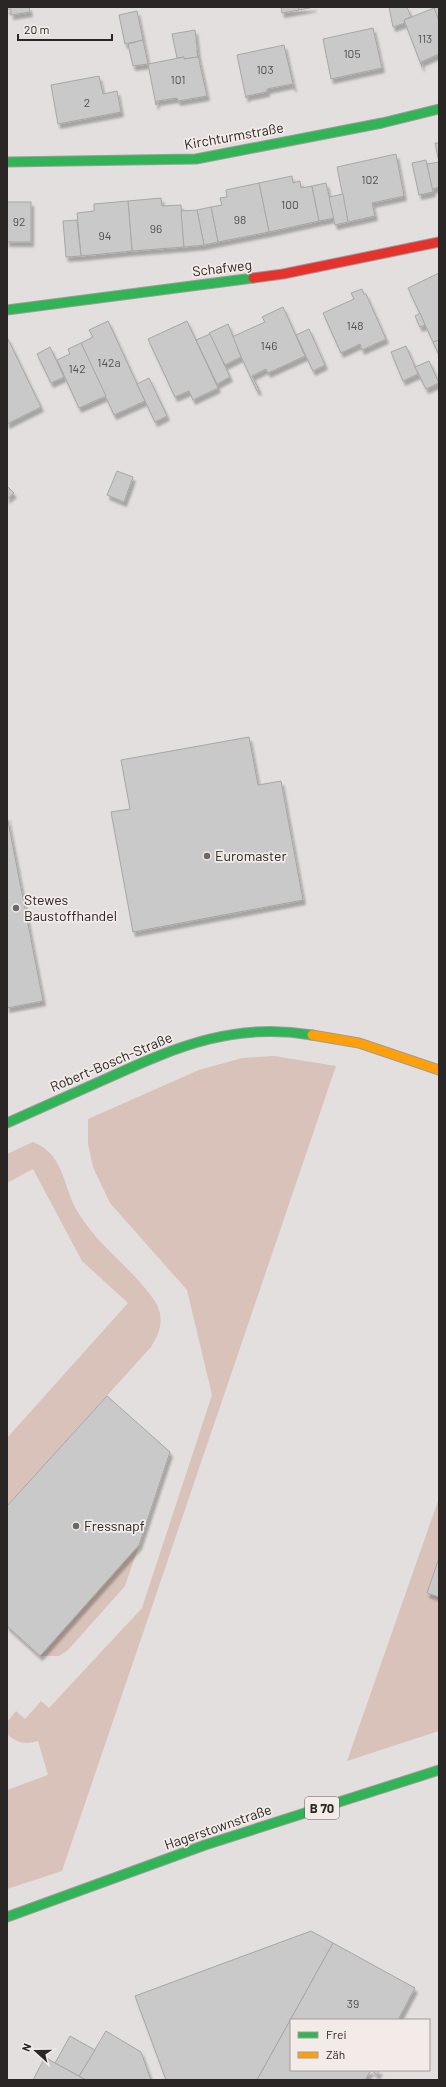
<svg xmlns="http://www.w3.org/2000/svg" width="446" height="2087" font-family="Barlow,sans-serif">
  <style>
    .grass { fill: #d9c2ba }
    .building { fill: #c9c9c9; stroke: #a7a7a6; filter: url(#shadow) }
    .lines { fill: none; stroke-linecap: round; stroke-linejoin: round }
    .fast-casing { stroke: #9e9b9a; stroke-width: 11 }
    .slow-casing { stroke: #9e9b9a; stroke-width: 11 }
    .jam-casing { stroke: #9e9b9a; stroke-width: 11 }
    .fast { stroke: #30b455; stroke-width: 9 }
    .slow { stroke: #ff9f0a; stroke-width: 9 }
    .jam { stroke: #e5322d; stroke-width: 9 }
    .poi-dot { fill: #6a6766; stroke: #f3ebe8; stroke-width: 1.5 }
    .labels { text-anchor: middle; stroke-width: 3.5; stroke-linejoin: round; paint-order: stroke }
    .number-label { font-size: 12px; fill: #52504f }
    .shield { fill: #f3ebe8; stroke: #666160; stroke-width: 1 }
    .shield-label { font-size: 13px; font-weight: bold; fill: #292625 }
    .street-label { font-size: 14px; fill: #292625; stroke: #f3ebe8 }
    .poi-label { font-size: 14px; fill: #292625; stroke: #f3ebe8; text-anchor: start }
  </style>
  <defs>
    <filter id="shadow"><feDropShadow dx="2.5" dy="4.5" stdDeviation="1" flood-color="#0004"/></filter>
  </defs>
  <rect width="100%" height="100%" fill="#e3dfde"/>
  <g class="grass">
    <path d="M274 1056 336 1066 62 1871 7 1889V1790L48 1775 38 1741C25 1745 17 1743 7 1734V1722L16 1711 25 1719 41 1701 49 1708 142 1608 212 1395 187 1290 110 1203 93 1167 88 1144V1119L199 1070 242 1058Z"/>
    <path d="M33 1142C66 1155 62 1188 79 1214 96 1242 123 1262 144 1287 149 1293 155 1300 158 1307 164 1322 159 1334 151 1347L7 1506V1438L128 1303 82 1261 33 1169 7 1183V1154Z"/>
    <path d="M439 1498V1558L428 1593 439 1597V1731L347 1761Z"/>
    <path d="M139 1545 125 1586 68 1650 59 1656H40Z"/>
  </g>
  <g class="building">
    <path d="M7 7H29L30 12 11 15V9L7 10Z"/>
    <path d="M281 7H298L299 10 282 13Z"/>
    <path d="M298 7H314L299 10Z"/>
    <path d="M389 7H407L411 17 404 20 405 23 393 27Z"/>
    <path d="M439 7V21L434 8Z"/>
    <path d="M434 8 439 21V54L421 62 422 67 404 20Z"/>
    <path d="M137 11 143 40 125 44 119 15Z"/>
    <path d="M373 28 382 68 331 79 323 39Z"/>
    <path d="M195 30 198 57 184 59V57L177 58 172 34Z"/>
    <path d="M143 40 148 64 133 66 128 44Z"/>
    <path d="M284 45 294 88 292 84 267 89V92L247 96 246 98 237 55Z"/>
    <path d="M197 51 207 96 178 101 177 98 157 101 156 105 148 64 184 57V59L198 57Z"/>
    <path d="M99 76 103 94 117 91 121 112 58 124 51 85Z"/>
    <path d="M435 143H439V187L432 189 427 164 439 162Z"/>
    <path d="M396 154 404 196 372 203 375 216 348 222 337 167Z"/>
    <path d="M426 160 433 192 419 195 412 163Z"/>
    <path d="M292 176 293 183 300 181 301 188 312 186 319 221 269 232 259 183Z"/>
    <path d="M259 183 269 232 218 242 211 207 222 205 220 198 227 197 226 190Z"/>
    <path d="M326 183 334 218 319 221 312 186Z"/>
    <path d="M343 194 348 222 335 225 329 197Z"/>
    <path d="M161 198 162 206 181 205 184 247 132 251 128 201Z"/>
    <path d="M128 201 132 251 81 256 77 213 94 211V204Z"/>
    <rect x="7" y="202" width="24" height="40"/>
    <path d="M211 207 218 242 204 245 197 210Z"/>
    <path d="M197 210 204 245 184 247 181 211Z"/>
    <path d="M77 220 81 256 66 257 63 221Z"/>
    <path d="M439 273V340L433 342 408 288Z"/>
    <path d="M362 289 364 294H366L386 339 362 350 360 344 341 353 323 313 354 299 351 293Z"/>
    <path d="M283 307 305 356 268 373 266 369 252 376 259 390 257 391 232 337 265 322 262 317Z"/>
    <path d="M420 313 425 325 420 327 415 316Z"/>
    <path d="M108 321 145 401 114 415 81 343 93 337 89 330Z"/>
    <path d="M187 321 218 388 193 400 189 391 175 397 148 339Z"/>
    <path d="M228 324 241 357 225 365 209 333Z"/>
    <path d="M309 329 325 365 313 371 296 335Z"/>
    <path d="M210 334 230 377 217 384 196 340Z"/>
    <path d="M7 337 41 407 7 424Z"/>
    <path d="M439 340V353H438L433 342Z"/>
    <path d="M81 343 106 396 79 408 57 360 70 354 68 349Z"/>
    <path d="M406 346 418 374 403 381 391 352Z"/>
    <path d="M50 347 64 377 51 383 37 354Z"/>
    <path d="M429 361 439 383 426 389 415 367Z"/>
    <path d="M149 378 167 416 155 422 137 384Z"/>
    <path d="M117 471 133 477 124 502 107 495Z"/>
    <path d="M7 486 14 493 7 499Z"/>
    <path d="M249 737 258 785 281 781 303 900 133 932 111 812 130 809 121 760Z"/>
    <path d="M7 816 43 1001 7 1008Z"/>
    <path d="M107 1396 170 1452 139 1545 40 1656 7 1626V1506Z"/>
    <path d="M439 1558V1597L427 1593Z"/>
    <path d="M311 1931 333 1943 257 2080H166L135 1996Z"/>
    <path d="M333 1943 415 1988 398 2020H291V2070H371L365 2080H257Z"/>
    <path d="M106 2031 141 2052 151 2080H86L79 2076Z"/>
    <path d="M70 2036 95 2050 79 2076 55 2063Z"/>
    <path d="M45 2057 55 2063 86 2080H33Z"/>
    <path d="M371 2070H380L377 2075Z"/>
  </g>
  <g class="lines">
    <defs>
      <g id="fast">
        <path d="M7 162 196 159 382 123 439 109"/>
        <path d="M7 310 253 278"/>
        <path d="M7 1123C41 1108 76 1092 110 1077 178 1046 235 1022 312 1035"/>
        <path d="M7 1917 205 1845 439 1770"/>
      </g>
      <path id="slow" d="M312 1035 359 1043 439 1070"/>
      <path id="jam" d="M253 278 283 274 439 242"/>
    </defs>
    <use href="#fast" class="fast-casing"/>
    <use href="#slow" class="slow-casing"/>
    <use href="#jam" class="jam-casing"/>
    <use href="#fast" class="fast"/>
    <use href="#slow" class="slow"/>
    <use href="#jam" class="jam"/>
  </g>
  <g class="poi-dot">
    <circle cx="207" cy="856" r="4"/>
    <circle cx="16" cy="908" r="4"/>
    <circle cx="76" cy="1526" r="4"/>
  </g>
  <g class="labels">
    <g class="number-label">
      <text x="425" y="43">113</text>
      <text x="352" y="58">105</text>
      <text x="265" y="74">103</text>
      <text x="178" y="84">101</text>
      <text x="87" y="107">2</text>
      <text x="370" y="184">102</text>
      <text x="290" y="209">100</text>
      <text x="240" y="224">98</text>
      <text x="19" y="226">92</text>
      <text x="156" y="233">96</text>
      <text x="105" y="240">94</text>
      <text x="355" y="330">148</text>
      <text x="269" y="350">146</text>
      <text x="109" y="367">142a</text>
      <text x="77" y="373">142</text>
      <text x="353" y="2008">39</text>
    </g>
    <rect class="shield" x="305" y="1797" width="34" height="22" rx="3"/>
    <g class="shield-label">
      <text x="322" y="1813">B 70</text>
    </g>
    <g class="street-label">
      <text transform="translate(234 136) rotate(-10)" y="5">Kirchturmstraße</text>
      <text transform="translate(222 268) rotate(-7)" y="5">Schafweg</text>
      <text transform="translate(111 1062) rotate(-23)" y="5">Robert-Bosch-Straße</text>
      <text transform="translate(218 1827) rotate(-19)" y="5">Hagerstownstraße</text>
    </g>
    <g class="poi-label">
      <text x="215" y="861">Euromaster</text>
      <text x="24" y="905">Stewes<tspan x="24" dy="16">Baustoffhandel</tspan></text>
      <text x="84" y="1531">Fressnapf</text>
    </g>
  </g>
  <rect width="446" height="2087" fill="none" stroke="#292625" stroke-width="16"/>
  <rect x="290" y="2019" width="140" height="52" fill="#f3ebe8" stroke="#a29c9a"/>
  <rect x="298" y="2032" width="20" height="6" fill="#30b455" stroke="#a29c9a"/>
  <text x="326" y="2039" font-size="12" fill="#292625">Frei</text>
  <rect x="298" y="2052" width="20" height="6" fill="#ff9f0a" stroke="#a29c9a"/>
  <text x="326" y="2059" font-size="12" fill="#292625">Zäh</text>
  <g transform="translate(36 2051) rotate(291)" stroke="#f3ebe8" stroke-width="3" paint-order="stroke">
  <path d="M0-3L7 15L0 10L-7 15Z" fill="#292625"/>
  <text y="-6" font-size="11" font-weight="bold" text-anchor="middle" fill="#292625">N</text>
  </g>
  <path d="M18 34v6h94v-6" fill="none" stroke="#292625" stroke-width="2"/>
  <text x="24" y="34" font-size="12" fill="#292625" stroke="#f3ebe8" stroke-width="3" paint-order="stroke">20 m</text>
</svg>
